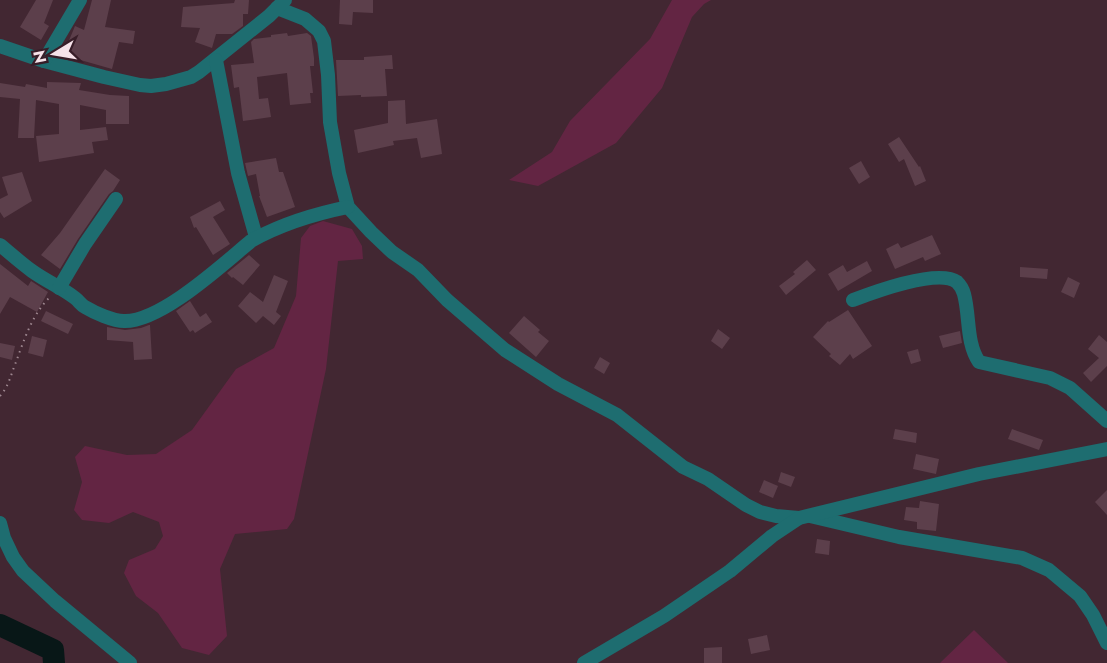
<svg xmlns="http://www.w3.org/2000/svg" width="1107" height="663" font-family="Jost,sans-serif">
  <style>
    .green { fill: #632543 }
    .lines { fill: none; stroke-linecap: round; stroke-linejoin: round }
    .river { stroke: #081717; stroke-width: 22 }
    .building { fill: #5c3f4b }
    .path { stroke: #9e8790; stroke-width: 2; stroke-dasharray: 1.5 4.5; stroke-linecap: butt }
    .minor { stroke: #1e6d70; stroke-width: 14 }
  </style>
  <rect width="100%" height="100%" fill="#422732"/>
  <g class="green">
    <path d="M672 0H711L704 4 692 17 662 88 616 143 538 186 509 180 552 152 570 121 650 39Z"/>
    <path d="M323 221 352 229 362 246 363 259 338 261 326 369 294 519 287 529 235 534 220 569 227 636 209 655 182 648 158 613 136 596 124 573 129 560 155 549 163 536 159 522 133 512 109 523 82 520 74 510 82 482 75 457 85 446 127 455 156 454 192 430 236 369 274 348 296 296 301 238 310 226Z"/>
    <path d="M974 630 1008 663H940Z"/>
  </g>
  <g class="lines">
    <path class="river" d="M0 625 53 650 54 663"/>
  </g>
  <g class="building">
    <path d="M36 0H53L44 23 49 26 41 40 20 27Z"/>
    <path d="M92 0H111L105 27 135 31 133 44 119 42 112 69 63 55 75 26 84 30Z"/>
    <path d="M235 0H249L248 14H243V26L232 34H216L212 48 195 42 200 28 181 27 183 7 234 3Z"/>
    <path d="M340 0H373V13L353 12 352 25 339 24Z"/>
    <path d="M287 33 288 36 307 33 311 36 314 58V66H310L313 93H310L311 103 290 105 287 73 257 77 259 99 268 98 271 117 243 121 239 87 234 88 231 65 254 63 251 42 254 39 271 37V35Z"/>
    <path d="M392 55 393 69H385L387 96 361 97V95L338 96 336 60H364V57Z"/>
    <path d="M47 82 81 83 79 90 110 95 129 96V124H106V110L80 105V130L106 127 108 140 92 142 94 153 39 162 36 136 59 134V104L36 100 34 138H18L20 99 0 97V83L25 87 26 84 47 88Z"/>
    <path d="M405 100 406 124 437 119 442 154 421 158 417 138 393 141 394 145 358 153 354 130 388 123V101Z"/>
    <path d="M899 137 919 167 920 166 926 181 915 186 904 159 899 162 888 144Z"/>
    <path d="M276 158 279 172H283L295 207 267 217 259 196H260L256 174 248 176 245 163Z"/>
    <path d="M861 161 870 177 859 184 849 168Z"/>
    <path d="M105 169 120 180 113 191 109 194 78 239 60 269 41 255 60 233Z"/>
    <path d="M22 172 32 201 4 218 0 212V199L8 195 2 177Z"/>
    <path d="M220 201 225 210 213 217 230 244 213 255 196 227 194 228 190 217Z"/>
    <path d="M932 235 941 254 925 261 923 257 895 269 886 249 898 243 901 248Z"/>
    <path d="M249 255 260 265 243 285 233 277 232 278 227 273Z"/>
    <path d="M807 260 816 270 786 295 779 286 795 274 793 272Z"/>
    <path d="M867 261 872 271 838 291 828 274 843 265 847 272Z"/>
    <path d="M0 264 28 286 31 281 48 292 37 312 10 297 0 314Z"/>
    <path d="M1020 267 1048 269 1047 279 1020 277Z"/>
    <path d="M274 275 288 281 276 312 281 316 274 325 263 316 256 323 238 306 250 292 263 302Z"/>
    <path d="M1068 277 1080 283 1074 298 1061 292Z"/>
    <path d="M190 301 200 317 206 313 212 322 195 333 193 330 190 332 176 311Z"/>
    <path d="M848 310 872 346 853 359 850 354 840 365 829 356 831 354 813 337 828 321 829 322Z"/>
    <path d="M46 311 73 324 68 334 41 321Z"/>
    <path d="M524 316 540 330 538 332 549 341 536 357 509 333Z"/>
    <path d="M149 325H150L152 359 134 360 133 342 107 340V327L125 330 141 328Z"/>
    <path d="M718 329 730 338 722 349 711 341Z"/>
    <path d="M960 331 962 343 943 348 939 336Z"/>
    <path d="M1099 335 1107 342V366L1091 382 1083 373 1099 358 1088 349Z"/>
    <path d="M32 336 47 340 43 357 28 353Z"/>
    <path d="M0 343 15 346 12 360 0 357Z"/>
    <path d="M918 349 921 361 911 364 907 352Z"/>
    <path d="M600 357 610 363 604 374 594 368Z"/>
    <path d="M895 429 917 433 916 443 893 439Z"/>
    <path d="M1012 429 1043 440 1039 450 1008 439Z"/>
    <path d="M916 454 939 459 936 474 913 469Z"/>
    <path d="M781 472 795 477 791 487 778 482Z"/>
    <path d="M764 480 778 486 773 498 759 492Z"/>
    <path d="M1107 490V515L1095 502Z"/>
    <path d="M920 501 939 504 936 531 917 529V522L904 520 906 507 919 508Z"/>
    <path d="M817 539 830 541 829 555 815 553Z"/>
    <path d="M767 635 770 650 751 654 748 639Z"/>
    <path d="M722 647V663H704V648Z"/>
  </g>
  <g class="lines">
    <path class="path" d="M0 396C9 386 11 374 16 362 24 340 32 315 49 298"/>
    <g class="minor">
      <path d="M277 8 305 19 319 31 324 41 328 75 330 122 339 173 348 207 371 232 392 252 418 270 447 300 505 350 558 384 617 415 683 467 708 479 746 505 760 512 776 516 799 518"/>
      <path d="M0 46 44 61 104 77 140 85 151 86 166 84 191 77 199 72 269 16 285 0"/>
      <path d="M216 60 238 173 256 237"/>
      <path d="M44 61 80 0"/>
      <path d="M0 245C11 254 21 263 32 271 46 281 62 288 75 298 79 301 81 305 85 307 95 313 113 321 124 321 161 322 223 264 251 241 281 224 314 214 348 207"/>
      <path d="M59 288 85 244 116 199"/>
      <path d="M853 300C874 292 938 268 957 282 960 285 963 290 964 294 970 316 966 343 979 362L1050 378 1070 388 1107 421"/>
      <path d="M810 516 899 537 1022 558 1049 570 1080 596 1093 615 1107 643"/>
      <path d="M0 523 4 538 13 557 23 571 55 601 130 663"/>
      <path d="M584 663 664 616 730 571 772 536 799 518 979 474 1107 449"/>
    </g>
  </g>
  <g transform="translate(54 54) rotate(259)" stroke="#371d28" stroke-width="4.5" paint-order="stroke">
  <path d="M0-4.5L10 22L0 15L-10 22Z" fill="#f5e2e9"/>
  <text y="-9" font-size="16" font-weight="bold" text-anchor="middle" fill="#f5e2e9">N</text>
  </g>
</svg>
